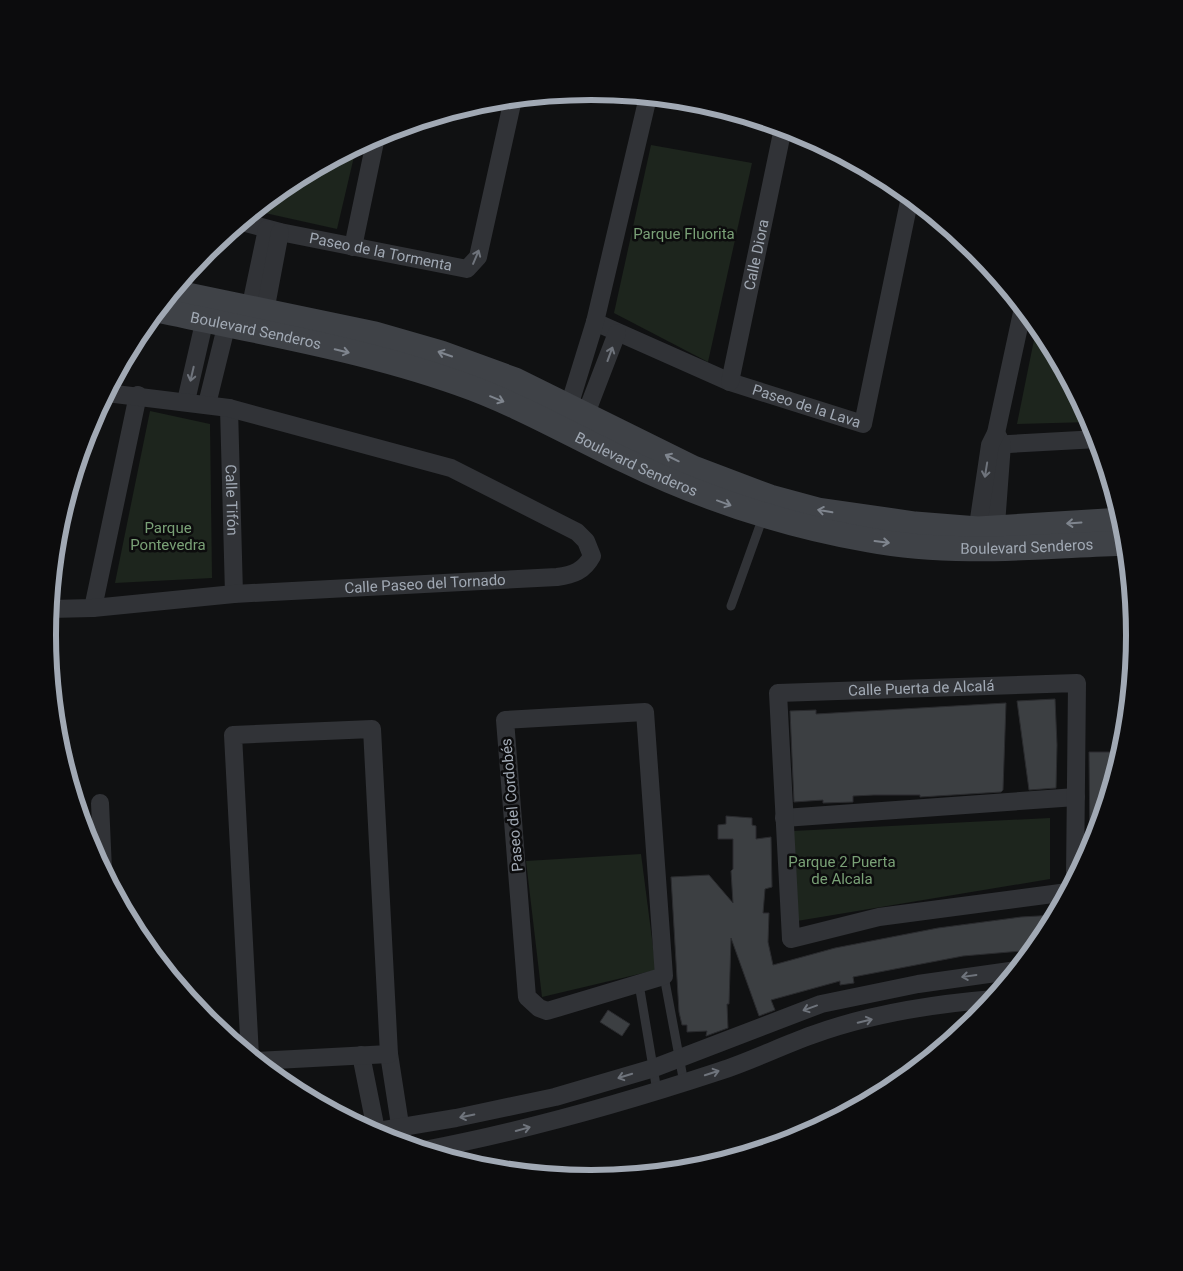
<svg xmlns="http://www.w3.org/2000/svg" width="1183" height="1271" font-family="Roboto,sans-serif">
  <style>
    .green { fill: #1d251d }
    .building { fill: #3c3f42; stroke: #2a2b2e }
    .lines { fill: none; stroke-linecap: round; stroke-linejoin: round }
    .service { stroke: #313337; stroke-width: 9 }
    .minor { stroke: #313337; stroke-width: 18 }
    .secondary { stroke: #3f4247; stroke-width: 25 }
    .oneway { stroke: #6f747c }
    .oneway2 { stroke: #7f858e }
    .labels { text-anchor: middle; stroke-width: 5; stroke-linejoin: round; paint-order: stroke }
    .park-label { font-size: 15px; fill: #79a076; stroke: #0c0c0d }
    .street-label { font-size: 15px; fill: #a1a9b4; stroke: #0c0c0d }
    .rim { fill: none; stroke: #a1a9b4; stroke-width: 6 }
  </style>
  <rect width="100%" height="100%" fill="#101112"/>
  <g class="green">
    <path d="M651 145 752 163 708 362 614 313Z"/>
    <path d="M356 148 337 229 256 211 290 183Z"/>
    <path d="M1037 325 1044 334 1091 422 1017 424Z"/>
    <path d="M150 411 210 424 212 578 115 583Z"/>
    <path d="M1050 818V879L797 921 793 831Z"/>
    <path d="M641 854 656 970 542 997 526 861Z"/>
  </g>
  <g class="building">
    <path d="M1055 699 1057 745 1056 788 1029 790 1017 701Z"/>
    <path d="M1006 703 1003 790 1001 792 920 797V795H874L853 796V802L823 803V800L794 802 790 711 816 710V714Z"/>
    <path d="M1089 752H1122L1092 848 1090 847Z"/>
    <path d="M726 816 752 818V825L756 826V839L771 837 772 887 765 889 763 913H769L768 942 773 965 835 948 938 928 1021 917 1056 915 1044 938 1033 950 963 956 853 977 854 983 840 985V981L771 1000 775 1010 759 1016 731 938 729 1004H727L728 1028 706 1036 707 1031 687 1032V1025H682L679 1012 671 877 709 875 733 903 731 871 733 869V839H718V825L726 824Z"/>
    <path d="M608 1010 630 1024 622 1036 600 1022Z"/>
  </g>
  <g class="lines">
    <g class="service">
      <path d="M731 606 763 517"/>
      <path d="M664 976 684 1083"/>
      <path d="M639 984 657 1091"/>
    </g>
    <g class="minor">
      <path id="s1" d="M242 222 280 232 467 269 478 257 513 99"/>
      <path d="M353 247 376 137"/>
      <path d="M248 319 267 229"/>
      <path d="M263 322 280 232"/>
      <path id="s2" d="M595 322 730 382 863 424 910 197"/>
      <path id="s3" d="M730 382 783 128"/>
      <path d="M186 401 207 310"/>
      <path d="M207 404 229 315"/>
      <path id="s4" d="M229 408 234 594"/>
      <path d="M566 416 595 322 648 97"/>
      <path d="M582 424 617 333"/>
      <path d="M991 445 1098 439"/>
      <path d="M995 538 1002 444 996 433"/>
      <path d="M976 539 990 445 996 433 1023 308"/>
      <path d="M93 608 138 395"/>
      <path id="s5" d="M50 609 93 608 234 594 557 577C573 575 584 571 592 556L586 541 577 532 451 468 229 408 107 393"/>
      <path d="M645 712 664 976 547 1011 539 1008 527 997 505 720Z"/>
      <path d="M100 803 103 870"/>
      <path d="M784 818 1076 797"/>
      <path id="s6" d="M1068 892 879 917 791 939 778 693 1077 683 1075 879"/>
      <path d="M389 1054 403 1144"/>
      <path d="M361 1055 377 1135"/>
      <path d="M250 1056 233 735 372 729 389 1054 256 1061"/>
      <path d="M372 1132 456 1118 555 1097 654 1068 821 1004 918 984 1017 970"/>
      <path d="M424 1150C524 1131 623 1103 720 1071 751 1061 781 1046 812 1035 869 1014 933 1004 994 999"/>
    </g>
    <g class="secondary">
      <path d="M173 292 375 334 441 353 515 380 693 468 770 497 818 510 915 524 978 529 1122 520"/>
      <path id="s7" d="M158 310C258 332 362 349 458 383 516 403 569 434 624 460 702 498 783 525 869 540 954 556 1040 546 1126 543"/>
    </g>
  </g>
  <defs><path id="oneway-shaft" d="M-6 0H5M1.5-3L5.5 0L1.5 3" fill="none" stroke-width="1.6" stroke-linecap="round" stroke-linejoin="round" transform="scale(1.25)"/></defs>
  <g class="oneway">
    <use href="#oneway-shaft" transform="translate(476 257) rotate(-67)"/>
    <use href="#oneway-shaft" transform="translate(610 354) rotate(-70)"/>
    <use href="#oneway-shaft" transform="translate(192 374) rotate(103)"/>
    <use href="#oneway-shaft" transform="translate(986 470) rotate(99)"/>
    <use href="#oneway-shaft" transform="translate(969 976) rotate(172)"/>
    <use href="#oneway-shaft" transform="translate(810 1008) rotate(160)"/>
    <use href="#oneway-shaft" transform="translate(865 1021) rotate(-14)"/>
    <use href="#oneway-shaft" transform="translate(712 1073) rotate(-18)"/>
    <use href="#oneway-shaft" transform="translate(625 1076) rotate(163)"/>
    <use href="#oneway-shaft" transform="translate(467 1116) rotate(168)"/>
    <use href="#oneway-shaft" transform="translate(523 1129) rotate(-15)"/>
  </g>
  <g class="oneway2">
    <use href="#oneway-shaft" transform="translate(342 351) rotate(14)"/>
    <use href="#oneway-shaft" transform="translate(445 354) rotate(-161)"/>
    <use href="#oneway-shaft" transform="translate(497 399) rotate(22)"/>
    <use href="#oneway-shaft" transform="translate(672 458) rotate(-154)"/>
    <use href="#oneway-shaft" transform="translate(724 503) rotate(20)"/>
    <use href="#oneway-shaft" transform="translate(825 511) rotate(-170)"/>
    <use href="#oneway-shaft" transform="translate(1074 523) rotate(176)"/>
    <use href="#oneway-shaft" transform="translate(882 542) rotate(7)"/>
  </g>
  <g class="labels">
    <g class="park-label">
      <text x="684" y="239">Parque Fluorita</text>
      <text x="168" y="533">Parque<tspan x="168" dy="17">Pontevedra</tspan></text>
      <text x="842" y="867">Parque 2 Puerta<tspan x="842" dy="17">de Alcala</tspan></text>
    </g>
    <g class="street-label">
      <text dy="5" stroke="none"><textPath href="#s1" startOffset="142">Paseo de la Tormenta</textPath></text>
      <text dy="5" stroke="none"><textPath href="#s3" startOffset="130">Calle Diora</textPath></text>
      <text dy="5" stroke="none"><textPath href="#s7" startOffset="100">Boulevard Senderos</textPath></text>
      <text dy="5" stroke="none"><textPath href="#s2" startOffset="228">Paseo de la Lava</textPath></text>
      <text dy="5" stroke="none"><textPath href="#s7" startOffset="505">Boulevard Senderos</textPath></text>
      <text dy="5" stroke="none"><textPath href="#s4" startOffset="92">Calle Tifón</textPath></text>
      <text dy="5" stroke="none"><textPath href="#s7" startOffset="909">Boulevard Senderos</textPath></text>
      <text dy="5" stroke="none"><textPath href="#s5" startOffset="376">Calle Paseo del Tornado</textPath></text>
      <text dy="5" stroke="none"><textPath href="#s6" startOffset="671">Calle Puerta de Alcalá</textPath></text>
      <text transform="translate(512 805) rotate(-95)" y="5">Paseo del Cordobés</text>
    </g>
  </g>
  <path d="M0 0H1183V1271H0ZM56 635a535 535 0 1 1 1070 0a535 535 0 1 1-1070 0Z" fill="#0c0c0d" fill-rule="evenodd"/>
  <path class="rim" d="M56 635a535 535 0 1 1 1070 0a535 535 0 1 1-1070 0Z"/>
</svg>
